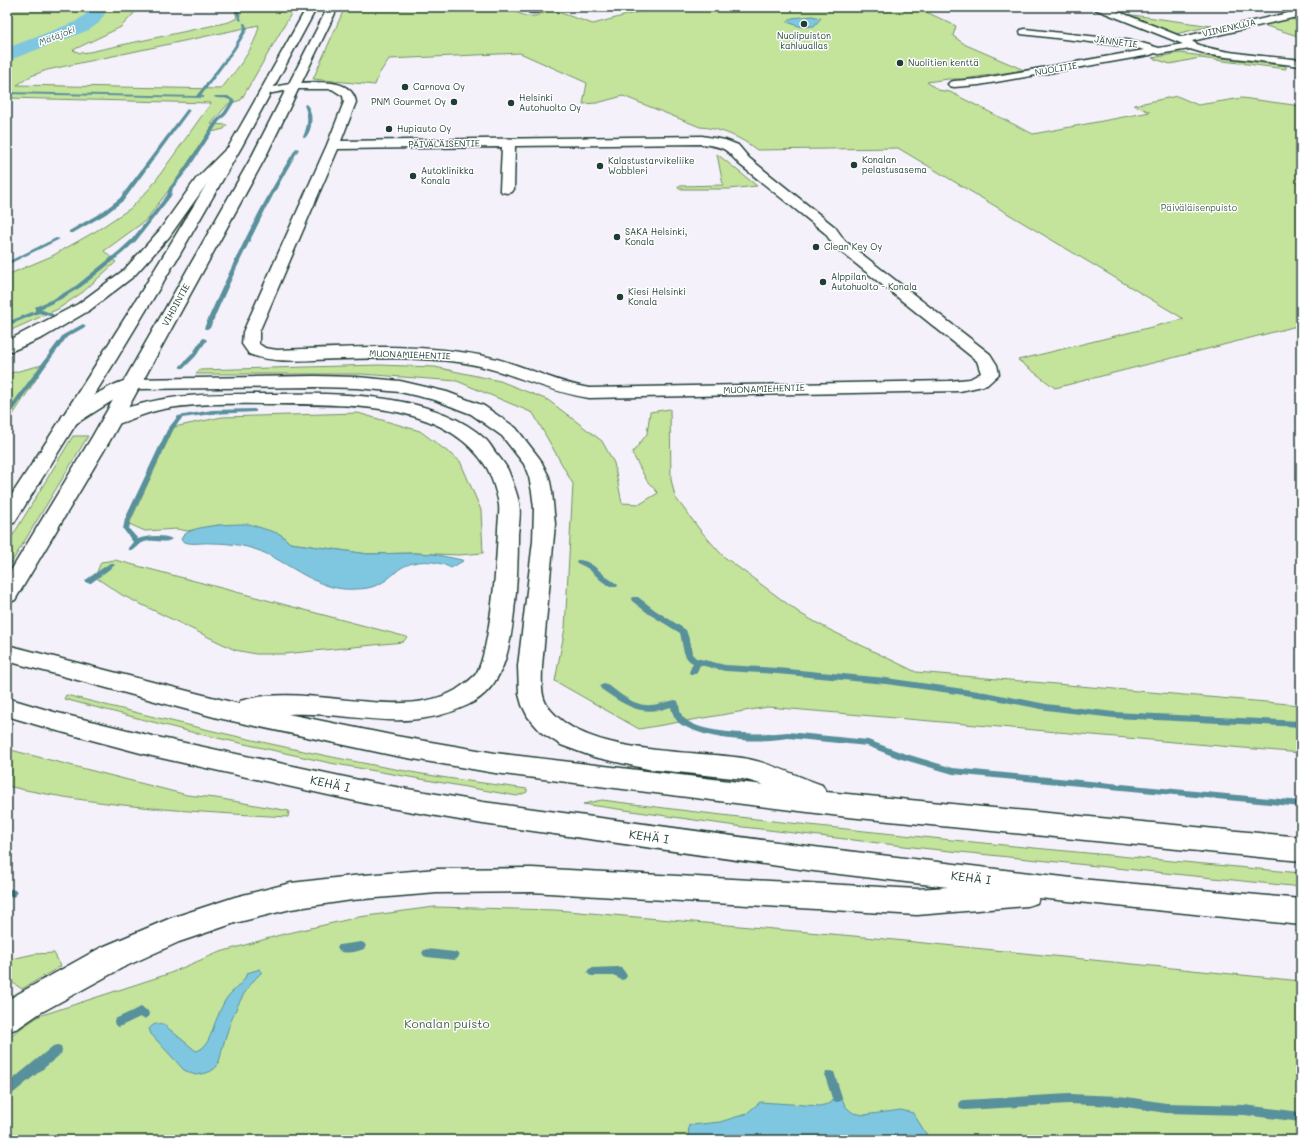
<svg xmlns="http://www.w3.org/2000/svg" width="1308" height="1147" font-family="Mali,sans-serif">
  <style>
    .green { fill: #c4e39b; stroke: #729068; fill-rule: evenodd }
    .water { fill: #7fc7e0; stroke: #59909b }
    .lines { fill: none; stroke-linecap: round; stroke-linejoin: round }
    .stream { fill: #59909b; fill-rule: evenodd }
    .river { fill: #7fc7e0; fill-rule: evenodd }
    .minor-casing { stroke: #1f3d34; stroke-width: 3 }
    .major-casing { stroke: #1f3d34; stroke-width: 3 }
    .highway-casing { stroke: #1f3d34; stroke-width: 3 }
    .minor { fill: #fff; fill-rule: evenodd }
    .major { fill: #fff; fill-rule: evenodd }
    .highway { fill: #fff; fill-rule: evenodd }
    .poi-dot { fill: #1f3d34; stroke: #fff; stroke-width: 1.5 }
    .labels { text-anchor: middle; stroke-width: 3; stroke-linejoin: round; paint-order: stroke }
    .far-street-label { font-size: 9px; fill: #1f3d34; stroke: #fff }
    .far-water-label { font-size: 9px; font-style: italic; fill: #37605f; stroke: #fff }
    .far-poi-label { font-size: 9px; fill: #1f3d34; stroke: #fff; text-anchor: start }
    .far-park-label { font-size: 9px; fill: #405e49; stroke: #fff }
    .near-street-label { font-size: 12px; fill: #1f3d34; stroke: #fff }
    .near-park-label { font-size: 12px; fill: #405e49; stroke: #fff }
  </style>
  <rect width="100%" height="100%" fill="#f5f1fb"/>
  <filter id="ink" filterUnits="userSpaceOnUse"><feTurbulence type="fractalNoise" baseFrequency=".025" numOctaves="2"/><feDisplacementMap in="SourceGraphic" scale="8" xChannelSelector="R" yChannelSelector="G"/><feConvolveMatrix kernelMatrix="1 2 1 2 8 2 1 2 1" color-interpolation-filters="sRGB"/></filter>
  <g filter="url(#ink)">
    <g class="green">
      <path d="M7 7H140L121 27 73 50 80 53 89 52 229 22 237 18 234 7H295L241 100 228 104 211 124 227 125 224 129 208 133 175 182 145 221 104 251 116 262 83 292 58 309 7 332V275L52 256 96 231 131 208 151 187 211 103 7 98ZM259 25C255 49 236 70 221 89L17 85 31 76 47 70Z"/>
      <path d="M345 7H519L517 8 515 12 526 16H535L552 10 593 24 657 7H916L956 26 953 36 966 45 1024 70 964 79H948L927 82 938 90 950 92 1033 134 1150 112 1134 105 1177 96 1198 105 1242 98 1301 106V325L1055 388 1018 360 1184 319 898 148 757 150C742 138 720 128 700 127L623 96 597 103 583 104 587 83 520 53 389 59 379 74 375 85 313 79Z"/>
      <path d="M1125 14 1212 26 1175 34Z"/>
      <path d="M1289 18 1301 22V37L1263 25Z"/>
      <path d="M1179 53 1286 66V69L1200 58 1170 64 1152 58Z"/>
      <path d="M717 154 757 186 729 189H679L678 186 723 185Z"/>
      <path d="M46 364 7 424V374Z"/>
      <path d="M379 365 435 367 500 381 548 400 602 441 614 463 622 503 640 504 658 493 647 481 632 453 647 434 650 412 670 409 671 479 675 497 700 530 723 556 801 614 828 629 916 672 1301 705V753L768 707 639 729 555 681 565 628 573 484 533 413 457 381 361 374H196L199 370Z"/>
      <path d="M358 413 420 431 460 461 481 510 483 553 459 555 414 553 368 554 290 543 280 534 218 525 187 531 177 529 145 531 129 524 174 427 222 417Z"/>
      <path d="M73 436H88L7 570V545Z"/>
      <path d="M115 560 153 570 407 637 403 642 284 654H256L235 650 122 595 95 577 101 562Z"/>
      <path d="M66 695C184 725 302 753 422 774 457 780 492 784 527 789V792L517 796 330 763 195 733 64 699Z"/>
      <path d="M7 749 187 795 216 798 289 811 288 817C194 812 100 807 7 786Z"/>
      <path d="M602 800C834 831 1068 851 1301 873V887L921 848 743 827 583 804Z"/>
      <path d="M434 907 556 910 865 937 1301 981V1140H7V1038L39 1016 168 974 217 953 280 935 359 917Z"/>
      <path d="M54 953 61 966 22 989 7 979V960L34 954Z"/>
    </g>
    <g class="water">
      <path d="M812 16 821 18 814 26 802 27 787 22 792 18Z"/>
      <path d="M249 524 280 534 290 543 368 554 414 553 433 554 462 560 463 561 451 568C435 559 411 559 397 571 390 577 385 582 377 585 371 588 363 589 356 589 314 593 284 555 247 547 236 544 222 543 211 543 201 542 189 546 181 540 184 524 236 524 249 524Z"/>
      <path d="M260 969 262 972C243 989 232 1015 225 1039 222 1047 221 1059 217 1066 212 1073 202 1074 195 1075L184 1070 151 1034 149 1029C153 1024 157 1023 163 1024L196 1051C210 1048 212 1027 218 1016 220 1010 223 1004 226 999 233 989 243 985 247 973Z"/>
      <path d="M835 1097H841L846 1107 853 1113 864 1115 901 1110 913 1113 930 1140H690L688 1137 689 1124 692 1125 720 1122 746 1114 760 1102 820 1106 831 1103Z"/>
    </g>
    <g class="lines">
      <g class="stream">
        <path d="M234 7H238L242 21 239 20Z"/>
        <path d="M243 23H245L248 29 235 50 201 96H204V98L7 94V92L196 96 201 90 233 48 244 29Z"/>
        <path d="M215 96H228L235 101 227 114 219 122 187 171 173 188 171 196 136 241 123 253 81 287 61 299 40 309 53 314V316H49L39 313 7 326V322L35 311V307L57 297 77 285 119 251 132 239 167 195 169 188 184 169 215 121 224 112 231 101C225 96 220 100 214 97Z"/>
        <path d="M306 104C314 111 313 131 305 138L303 137C308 125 309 117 304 105Z"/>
        <path d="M187 109 190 110 124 200 106 214 73 233H69V231L102 212 120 198Z"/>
        <path d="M296 148 299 149C265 207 236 267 210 328L209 329H205L204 328C231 267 260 205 296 148Z"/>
        <path d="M56 238 60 239 7 265V262Z"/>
        <path d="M83 324 86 326 85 327 67 337 13 410H9V408L63 335Z"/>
        <path d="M204 338 207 340 196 356 184 368H180V366L192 354 202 339Z"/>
        <path d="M254 409 256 410V412L212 414 182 418 173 430 131 519 129 529 138 539C146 536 165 534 172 539 162 547 150 532 133 550H129L128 548 133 542 123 529 125 519 167 430 178 416 212 410Z"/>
        <path d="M577 560C589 559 598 570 607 577 610 580 615 582 618 585L617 587C605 588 596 574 587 568 583 565 579 565 576 562Z"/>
        <path d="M110 563H112L115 565 91 583H87L85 581 87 579Z"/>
        <path d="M632 597H638L655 610 686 630 691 645 692 654 696 658 725 665 777 668 886 678 985 692 1046 704 1114 712 1301 721V727L1114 718 1046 710 985 698 886 684 777 674 725 671 700 665 696 674H690L689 672 693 663C682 658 683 644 680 633L649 614 632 601 631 599Z"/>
        <path d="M604 684C611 686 617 692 623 696 645 710 652 705 675 700L678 701C680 707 679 713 684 718 700 735 765 735 788 732L868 740 903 753 953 768 1301 801V807L953 774 898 758 867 746 788 738C758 743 718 741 690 729 687 727 682 726 679 723 675 719 672 713 671 707 641 717 626 706 601 689L600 687 601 685Z"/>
        <path d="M7 888 15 890 17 893 15 896 12 897 7 896Z"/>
        <path d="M361 942 364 943 366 946 364 949C357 952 346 954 339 951L337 948 339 945Z"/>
        <path d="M427 949 454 952 457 953 459 956 457 959 454 960 427 957 424 956 422 953 424 950Z"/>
        <path d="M618 967C623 968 625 972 627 976L625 979 622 980 619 979 616 976H592L589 975 587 972 589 969 592 968Z"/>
        <path d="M141 1007 148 1011 149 1014 148 1017 144 1019 140 1017 119 1027 115 1025 114 1022 115 1019Z"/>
        <path d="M57 1045 61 1046 62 1050 61 1054 11 1095 7 1096V1084L53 1046Z"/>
        <path d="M830 1071 834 1072 842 1097 841 1101 837 1102 833 1101 825 1076 826 1072Z"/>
        <path d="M1069 1094 1120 1096 1166 1103 1244 1105 1301 1112V1122L1244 1115 1166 1113 1120 1106 1069 1104 964 1110 960 1109 959 1105 960 1101 964 1100Z"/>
      </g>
      <path class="river" d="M87 7H107L105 13 99 23 89 30 7 61V48L75 22 85 15Z"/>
      <defs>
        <g id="minor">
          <path d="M532 7H550C546 11 534 14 529 12L527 10 529 8Z"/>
          <path d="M1093 7H1107L1182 37 1301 10V16L1192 41C1206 53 1279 57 1301 60V66L1210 55 1190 49 1159 54 1155 53 1150 55 979 85 954 87 950 86 948 84 950 82 954 81 979 79 1144 50 1134 47 1021 34 1020 32 1021 30 1025 29 1135 41 1159 48 1183 44 1095 9Z"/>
          <path d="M295 83C314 83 351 76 356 102L341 141 702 136 725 140 738 145 749 158 835 227 845 241 990 354 997 365 999 374 987 385 960 391 589 398C544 391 504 368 458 362 420 357 381 358 343 359 314 359 276 365 249 354L242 344 243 332 327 145 344 102 343 96 332 89H295L267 94 263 93 261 91 263 89ZM702 144C723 147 725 147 739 164L825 233 835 247 977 361 981 373 970 379 949 381 589 388C553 382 520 363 484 356 416 342 346 348 277 350L265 348 259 344V332L338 149 502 147 500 189 502 192 507 193 512 192 514 189 515 146Z"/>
        </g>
        <g id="major">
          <path d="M307 7H317L242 146 180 254 116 360 14 523 7 524V502C84 385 158 267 229 146 256 100 281 53 307 7Z"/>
          <path d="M328 7H338L265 158 112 437 15 600 7 603V577L92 437 251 158Z"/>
        </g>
        <g id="highway">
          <path d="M232 147 237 148 238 151 237 154 206 185 169 237 134 276 90 310 44 337 7 353V341L78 304 124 270 159 231 196 179 227 148Z"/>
          <path d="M315 376 357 377 400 381 447 392 484 406 516 428 540 459 549 477 552 492 555 524 542 666C542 678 540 695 547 705 582 757 692 749 748 759 773 764 798 777 822 785L826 792 1301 837V861L848 817 495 773 396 756 218 718 7 661V645L239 704 240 701C307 681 397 723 456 690 463 685 471 680 476 674 486 659 492 605 494 586 496 567 497 549 498 530 498 522 500 513 499 505 498 496 491 475 487 468 445 400 345 405 275 404 238 404 201 402 164 409 146 412 129 421 111 426L104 424 102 420 104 416C165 391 216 394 280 394 342 393 437 394 485 439 489 442 492 448 495 452 500 458 505 464 508 470 512 480 517 493 519 503 521 513 519 524 518 534 518 560 517 586 514 612 510 648 504 688 468 705 405 735 353 711 288 714L396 736 495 753 764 785 743 779 648 769 594 757 561 745 542 733 528 717 522 705 519 694 518 666 533 541 534 508 532 492 529 477 524 464 502 436 471 414 435 400 400 392 357 388 315 387 138 389H134L112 401 77 423 70 425 63 423 61 419 63 415C83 403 108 384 131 379Z"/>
          <path d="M7 698 54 712 152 736 373 783 483 802 814 847 1080 879 1301 899V925L1039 898 1037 903 1027 906 917 915 532 892 437 893 352 900 291 909 235 923 179 942 122 968 40 1013 18 1028 7 1032V1000L100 948 171 918 235 897 291 883 352 876 437 869 532 868 917 889 948 887 814 871 483 824 373 805 152 756 54 730 7 716Z"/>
        </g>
      </defs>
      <use href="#minor" class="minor-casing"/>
      <use href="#major" class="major-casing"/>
      <use href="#highway" class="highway-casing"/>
      <use href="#minor" class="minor"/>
      <use href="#major" class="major"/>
      <use href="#highway" class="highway"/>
    </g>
  </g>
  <g class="poi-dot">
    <circle cx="804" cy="24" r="4"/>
    <circle cx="900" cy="63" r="4"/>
    <circle cx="405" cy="87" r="4"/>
    <circle cx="454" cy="102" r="4"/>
    <circle cx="511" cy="103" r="4"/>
    <circle cx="389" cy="129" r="4"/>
    <circle cx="854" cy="165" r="4"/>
    <circle cx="600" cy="166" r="4"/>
    <circle cx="413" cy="176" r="4"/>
    <circle cx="617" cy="237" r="4"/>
    <circle cx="816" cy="247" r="4"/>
    <circle cx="823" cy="282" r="4"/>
    <circle cx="620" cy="297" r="4"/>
  </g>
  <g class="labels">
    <g class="far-street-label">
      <text transform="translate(1229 28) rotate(-13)" y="3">VIINENKUJA</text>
      <text transform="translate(1116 42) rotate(7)" y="3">JÄNNETIE</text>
      <text transform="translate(1056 69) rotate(-10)" y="3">NUOLITIE</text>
      <text transform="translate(444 144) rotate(-1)" y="3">PÄIVÄLÄISENTIE</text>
      <text transform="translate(176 305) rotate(-61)" y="3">VIHDINTIE</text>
      <text transform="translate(410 355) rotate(2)" y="3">MUONAMIEHENTIE</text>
      <text transform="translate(764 389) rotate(-2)" y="3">MUONAMIEHENTIE</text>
    </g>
    <g class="far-water-label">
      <text transform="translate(57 36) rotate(-21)" y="3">Mätäjoki</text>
    </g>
    <g class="far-poi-label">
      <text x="804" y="39" text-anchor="middle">Nuolipuiston<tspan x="804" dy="10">kahluuallas</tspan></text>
      <text x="908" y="66">Nuolitien kenttä</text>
      <text x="413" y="90">Carnova Oy</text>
      <text x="519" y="101">Helsinki<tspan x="519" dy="10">Autohuolto Oy</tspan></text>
      <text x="446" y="105" text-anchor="end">PNM Gourmet Oy</text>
      <text x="397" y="132">Hupiauto Oy</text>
      <text x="862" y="163">Konalan<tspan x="862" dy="10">pelastusasema</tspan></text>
      <text x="608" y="164">Kalastustarvikeliike<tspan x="608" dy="10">Wobbleri</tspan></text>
      <text x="421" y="174">Autoklinikka<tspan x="421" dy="10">Konala</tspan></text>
      <text x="625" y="235">SAKA Helsinki,<tspan x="625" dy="10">Konala</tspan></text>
      <text x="824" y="250">Clean Key Oy</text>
      <text x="831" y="280">Alppilan<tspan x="831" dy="10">Autohuolto - Konala</tspan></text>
      <text x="628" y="295">Kiesi Helsinki<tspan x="628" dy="10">Konala</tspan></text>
    </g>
    <g class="far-park-label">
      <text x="1199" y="211">Päiväläisenpuisto</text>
    </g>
    <g class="near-street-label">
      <text transform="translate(330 784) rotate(12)" y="4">KEHÄ I</text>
      <text transform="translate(649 837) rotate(8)" y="4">KEHÄ I</text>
      <text transform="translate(971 878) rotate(7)" y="4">KEHÄ I</text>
    </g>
    <g class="near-park-label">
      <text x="447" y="1028">Konalan puisto</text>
    </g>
  </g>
  <rect width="1308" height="1147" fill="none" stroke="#fff" stroke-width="24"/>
  <rect x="12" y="12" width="1284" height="1123" fill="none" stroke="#1f3d34" stroke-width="1.5" filter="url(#ink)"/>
</svg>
